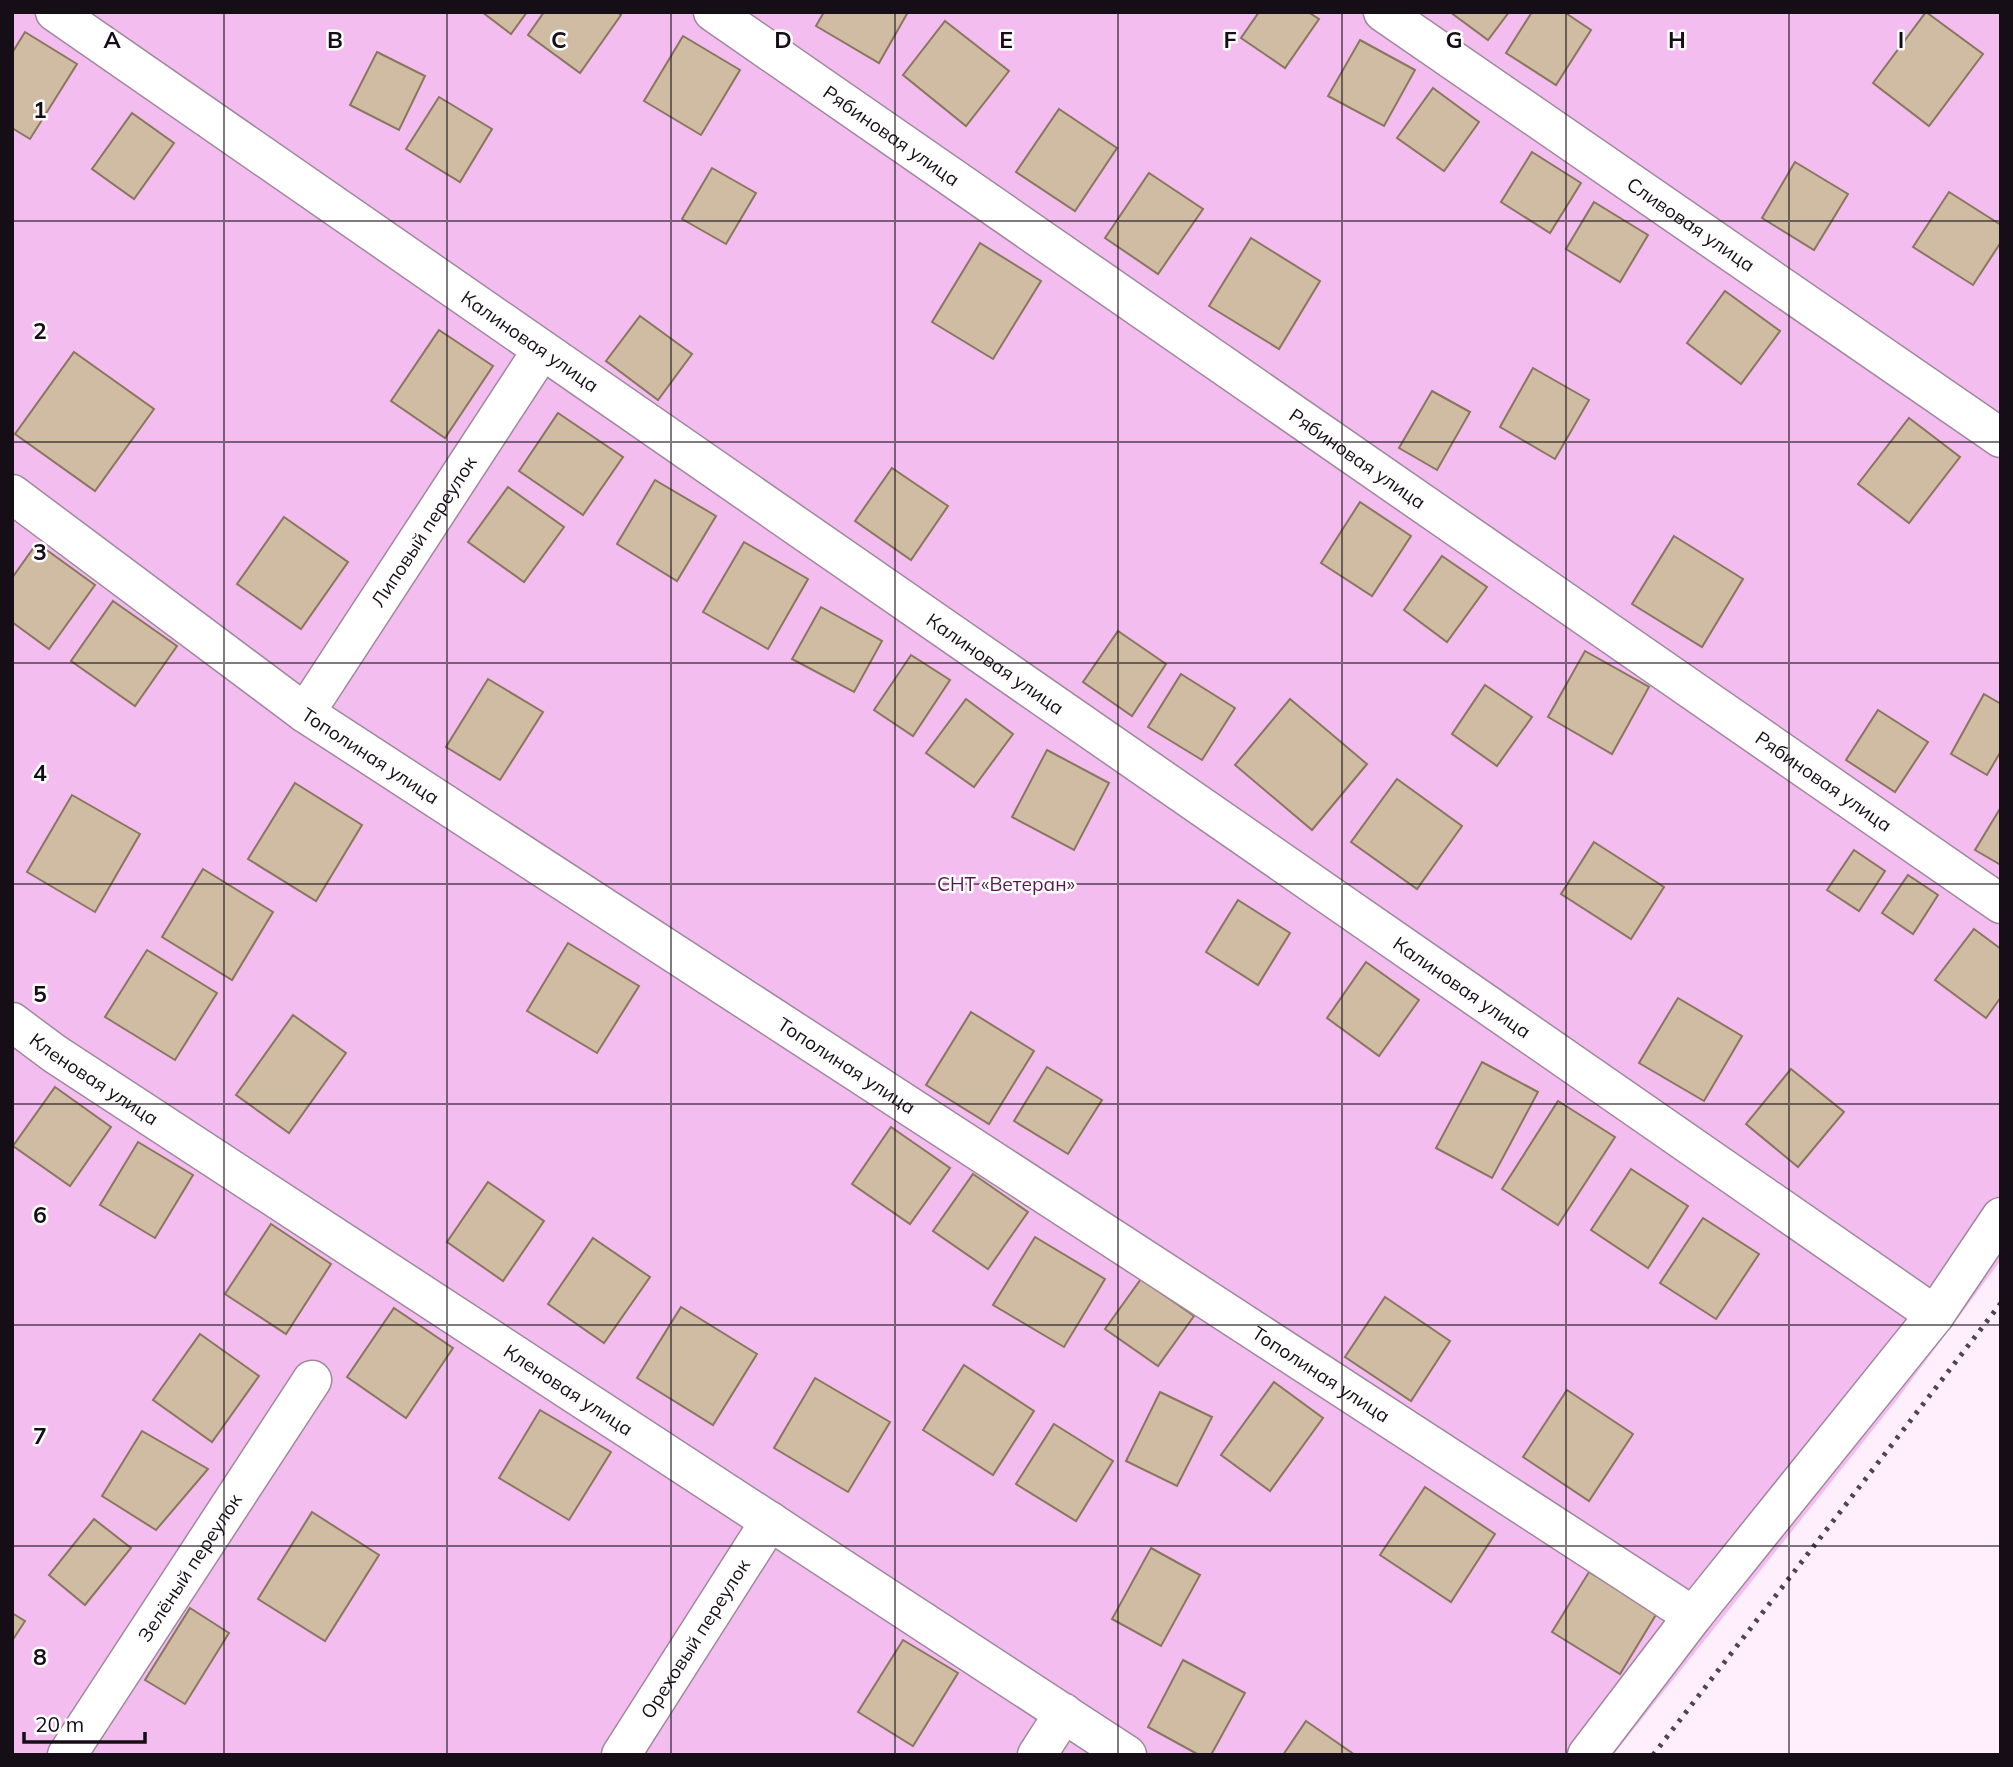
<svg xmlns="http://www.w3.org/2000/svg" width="2013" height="1767" font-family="Mulish,sans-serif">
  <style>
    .green { fill: #f4bdef }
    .building { fill: #cfbca3; stroke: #88765f; stroke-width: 2 }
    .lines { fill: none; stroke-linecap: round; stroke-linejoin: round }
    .minor-casing { stroke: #9f889d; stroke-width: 41 }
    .minor { stroke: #fff; stroke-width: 38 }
    .rail { stroke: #4f454e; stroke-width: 5; stroke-dasharray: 3.5 7; stroke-linecap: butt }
    .grid { fill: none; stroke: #160e16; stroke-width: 2; stroke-opacity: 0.55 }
    .labels { text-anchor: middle; stroke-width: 5; stroke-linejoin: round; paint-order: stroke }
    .street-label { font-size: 19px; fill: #160e16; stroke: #fff }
    .park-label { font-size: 19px; fill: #571654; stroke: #fff }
    .grid-label { font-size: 23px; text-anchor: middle; font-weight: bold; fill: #160e16; stroke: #fff; stroke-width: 5; stroke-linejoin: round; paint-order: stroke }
  </style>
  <rect width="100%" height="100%" fill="#ffeffd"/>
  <path class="green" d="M12 12H2001V1260L1896 1401 1613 1755H12Z"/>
  <g class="building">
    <path d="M482 12H527L511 34Z"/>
    <path d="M544 12H617L621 15 580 73 528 35Z"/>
    <path d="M824 12H908L879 63 816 26Z"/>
    <path d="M1259 12H1308L1319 19 1285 68 1241 38Z"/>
    <path d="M1450 12H1509L1488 40Z"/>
    <path d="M1532 12H1564L1591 30 1556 85 1506 53Z"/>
    <path d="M1926 12 1983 54 1929 126 1873 83Z"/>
    <path d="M945 21 1009 71 966 126 903 75Z"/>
    <path d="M25 32 77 64 30 139 12 128V53Z"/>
    <path d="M683 36 740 70 701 135 644 101Z"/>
    <path d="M1360 40 1415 70 1384 126 1328 96Z"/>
    <path d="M377 52 425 76 399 130 350 105Z"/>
    <path d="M1433 88 1479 122 1444 171 1397 138Z"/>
    <path d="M439 97 492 129 460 182 406 149Z"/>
    <path d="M1059 109 1117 148 1075 211 1016 172Z"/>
    <path d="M132 113 174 143 134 199 92 169Z"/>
    <path d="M1532 152 1581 183 1550 233 1501 202Z"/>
    <path d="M1795 162 1848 194 1814 250 1762 218Z"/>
    <path d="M712 168 756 193 726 244 682 219Z"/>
    <path d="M1149 173 1203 209 1158 274 1105 238Z"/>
    <path d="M1949 192 2001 225V242L1973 285 1913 247Z"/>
    <path d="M1594 202 1648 235 1620 282 1566 249Z"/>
    <path d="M1251 238 1320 281 1279 349 1209 306Z"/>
    <path d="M980 243 1041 281 993 359 932 322Z"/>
    <path d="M1725 291 1780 331 1741 384 1687 343Z"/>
    <path d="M640 316 692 354 658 400 606 361Z"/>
    <path d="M439 330 493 366 445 438 391 401Z"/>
    <path d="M74 352 154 409 95 491 15 434Z"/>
    <path d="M1533 368 1589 400 1555 459 1500 427Z"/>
    <path d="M1432 391 1470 412 1437 470 1399 448Z"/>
    <path d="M558 413 623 457 583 515 519 471Z"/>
    <path d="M1909 418 1960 457 1909 523 1858 484Z"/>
    <path d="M892 468 948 506 911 560 855 521Z"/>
    <path d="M655 480 716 516 677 581 617 544Z"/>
    <path d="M508 487 564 527 524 582 468 542Z"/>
    <path d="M1360 502 1411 536 1372 596 1321 563Z"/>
    <path d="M284 517 348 562 301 629 237 584Z"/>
    <path d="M1674 536 1743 579 1702 647 1632 604Z"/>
    <path d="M744 542 808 579 768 649 703 612Z"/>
    <path d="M37 543 95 585 49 649 12 622V578Z"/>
    <path d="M1442 556 1487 587 1447 642 1404 610Z"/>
    <path d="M113 601 177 646 135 706 71 661Z"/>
    <path d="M821 607 882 641 854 692 792 659Z"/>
    <path d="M1118 631 1166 664 1132 716 1083 682Z"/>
    <path d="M1585 651 1649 687 1612 754 1548 717Z"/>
    <path d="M911 655 950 680 913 736 874 710Z"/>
    <path d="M1181 674 1235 708 1202 760 1148 727Z"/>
    <path d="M488 679 543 712 500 780 446 747Z"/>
    <path d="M1485 685 1532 717 1497 766 1452 734Z"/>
    <path d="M1984 694 2001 704V751L1987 775 1951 754Z"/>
    <path d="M966 699 1013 734 974 787 926 753Z"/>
    <path d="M1290 699 1367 764 1312 830 1235 765Z"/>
    <path d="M1878 710 1928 742 1895 792 1846 760Z"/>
    <path d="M1047 750 1109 783 1074 850 1012 817Z"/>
    <path d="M1397 779 1462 826 1417 889 1351 842Z"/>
    <path d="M295 783 362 825 316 901 248 859Z"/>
    <path d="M72 795 140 834 95 912 27 872Z"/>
    <path d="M2001 807V865L1975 850Z"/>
    <path d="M1594 842 1664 887 1631 939 1561 894Z"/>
    <path d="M1854 850 1885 871 1859 911 1827 890Z"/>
    <path d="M203 869 273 912 232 980 162 937Z"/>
    <path d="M1908 875 1938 895 1913 934 1882 913Z"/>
    <path d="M1238 900 1290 933 1258 985 1206 952Z"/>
    <path d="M1974 929 2001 949V997L1986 1018 1935 980Z"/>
    <path d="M568 943 639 986 597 1053 527 1011Z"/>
    <path d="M147 950 217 993 175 1060 105 1017Z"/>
    <path d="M1366 962 1419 1000 1379 1056 1327 1018Z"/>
    <path d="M1678 998 1742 1036 1704 1101 1639 1063Z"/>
    <path d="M971 1012 1034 1051 989 1124 926 1085Z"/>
    <path d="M293 1015 346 1053 289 1133 236 1095Z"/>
    <path d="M1482 1062 1538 1092 1492 1178 1436 1148Z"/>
    <path d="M1047 1067 1102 1100 1068 1154 1014 1121Z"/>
    <path d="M1791 1069 1844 1112 1798 1167 1746 1124Z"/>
    <path d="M55 1087 111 1127 70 1186 13 1146Z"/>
    <path d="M1558 1101 1615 1137 1558 1225 1502 1189Z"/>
    <path d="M891 1127 950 1168 910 1224 852 1184Z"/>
    <path d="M138 1142 193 1175 155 1238 100 1205Z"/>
    <path d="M1631 1169 1688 1206 1648 1268 1591 1230Z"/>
    <path d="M973 1174 1028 1212 988 1269 933 1231Z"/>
    <path d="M488 1182 544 1221 503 1281 447 1242Z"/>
    <path d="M1703 1218 1759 1254 1716 1319 1660 1283Z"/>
    <path d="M271 1224 331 1264 286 1334 225 1294Z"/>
    <path d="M1035 1237 1105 1279 1064 1347 993 1305Z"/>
    <path d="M593 1238 650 1277 604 1343 548 1304Z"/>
    <path d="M1141 1279 1194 1316 1158 1366 1105 1329Z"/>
    <path d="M1385 1297 1450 1341 1411 1401 1345 1357Z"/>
    <path d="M681 1307 757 1354 713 1425 637 1378Z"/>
    <path d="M394 1308 453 1348 406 1418 347 1377Z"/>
    <path d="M200 1334 259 1376 212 1442 153 1400Z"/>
    <path d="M964 1365 1034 1411 993 1475 923 1430Z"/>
    <path d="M815 1378 890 1422 848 1492 774 1448Z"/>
    <path d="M1274 1382 1323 1418 1270 1491 1221 1455Z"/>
    <path d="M1567 1390 1633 1434 1589 1501 1523 1457Z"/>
    <path d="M1160 1392 1212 1417 1177 1486 1126 1461Z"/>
    <path d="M540 1410 611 1452 569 1520 499 1478Z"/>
    <path d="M1054 1424 1113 1461 1076 1521 1016 1484Z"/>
    <path d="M142 1431 208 1469 156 1530 102 1496Z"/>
    <path d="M1425 1487 1495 1534 1451 1602 1380 1555Z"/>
    <path d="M312 1512 379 1555 325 1641 258 1599Z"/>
    <path d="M94 1519 131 1548 85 1605 49 1575Z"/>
    <path d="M1151 1548 1200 1575 1161 1646 1112 1619Z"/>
    <path d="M1589 1572 1657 1613 1620 1674 1552 1632Z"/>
    <path d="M190 1608 229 1633 185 1704 145 1680Z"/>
    <path d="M12 1613 25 1621 12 1641Z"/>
    <path d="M903 1640 958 1673 913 1746 858 1712Z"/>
    <path d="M1183 1660 1245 1693 1211 1755H1199L1148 1727Z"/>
    <path d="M1306 1721 1355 1755H1283Z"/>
  </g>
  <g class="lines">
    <defs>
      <g id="minor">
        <path id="s1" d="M55 12 1935 1315"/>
        <path id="s2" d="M713 12 2001 904"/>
        <path id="s3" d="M1383 12 2001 438"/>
        <path id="s4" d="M12 494 305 713 1693 1616"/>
        <path id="s5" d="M305 713 542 350"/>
        <path id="s6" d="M12 1022 55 1054 1127 1755"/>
        <path id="s7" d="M67 1755 312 1380"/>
        <path id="s8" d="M621 1755 770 1521"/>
        <path d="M1037 1755 1064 1713"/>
        <path d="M1587 1755 1693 1616 1935 1315 2001 1217"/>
      </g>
    </defs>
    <use href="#minor" class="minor-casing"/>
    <use href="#minor" class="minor"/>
    <path class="rail" d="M1653 1755 2001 1303"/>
  </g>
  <path class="grid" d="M224 12V1755M447 12V1755M671 12V1755M895 12V1755M1118 12V1755M1342 12V1755M1566 12V1755M1789 12V1755M12 221H2001M12 442H2001M12 663H2001M12 884H2001M12 1104H2001M12 1325H2001M12 1546H2001"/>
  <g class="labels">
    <g class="street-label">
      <text dy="7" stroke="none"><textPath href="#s2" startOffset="217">Рябиновая улица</textPath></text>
      <text dy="7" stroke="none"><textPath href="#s3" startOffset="374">Сливовая улица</textPath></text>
      <text dy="7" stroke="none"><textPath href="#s1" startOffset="578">Калиновая улица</textPath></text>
      <text dy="7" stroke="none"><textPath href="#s2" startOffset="784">Рябиновая улица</textPath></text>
      <text dy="7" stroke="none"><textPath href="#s5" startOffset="217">Липовый переулок</textPath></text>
      <text dy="7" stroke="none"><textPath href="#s1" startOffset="1144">Калиновая улица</textPath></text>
      <text dy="7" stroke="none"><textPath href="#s4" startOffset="444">Тополиная улица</textPath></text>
      <text dy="7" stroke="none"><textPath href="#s2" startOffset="1351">Рябиновая улица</textPath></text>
      <text dy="7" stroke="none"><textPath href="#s1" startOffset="1712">Калиновая улица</textPath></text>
      <text dy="7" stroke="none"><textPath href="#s4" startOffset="1012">Тополиная улица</textPath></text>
      <text dy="7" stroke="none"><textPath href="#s6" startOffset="100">Кленовая улица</textPath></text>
      <text dy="7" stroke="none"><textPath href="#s4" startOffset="1578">Тополиная улица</textPath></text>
      <text dy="7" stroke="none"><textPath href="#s6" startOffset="667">Кленовая улица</textPath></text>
      <text dy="7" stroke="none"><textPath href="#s7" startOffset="224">Зелёный переулок</textPath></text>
      <text dy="7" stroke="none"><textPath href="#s8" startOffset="138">Ореховый переулок</textPath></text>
    </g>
    <g class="park-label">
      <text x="1006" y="891">СНТ «Ветеран»</text>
    </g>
  </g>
  <g class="grid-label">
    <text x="112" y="48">A</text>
    <text x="335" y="48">B</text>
    <text x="559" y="48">C</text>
    <text x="783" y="48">D</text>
    <text x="1006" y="48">E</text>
    <text x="1230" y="48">F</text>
    <text x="1454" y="48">G</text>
    <text x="1677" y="48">H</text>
    <text x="1901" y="48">I</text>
    <text x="40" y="118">1</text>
    <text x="40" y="339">2</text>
    <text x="40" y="560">3</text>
    <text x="40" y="781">4</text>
    <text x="40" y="1002">5</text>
    <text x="40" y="1223">6</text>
    <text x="40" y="1444">7</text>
    <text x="40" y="1665">8</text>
  </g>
  <rect width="2013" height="1767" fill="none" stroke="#160e16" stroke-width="28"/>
  <path d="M24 1732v10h121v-10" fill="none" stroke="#160e16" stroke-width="3.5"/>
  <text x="35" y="1732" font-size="21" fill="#160e16" stroke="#ffffff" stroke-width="5" paint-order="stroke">20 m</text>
</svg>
